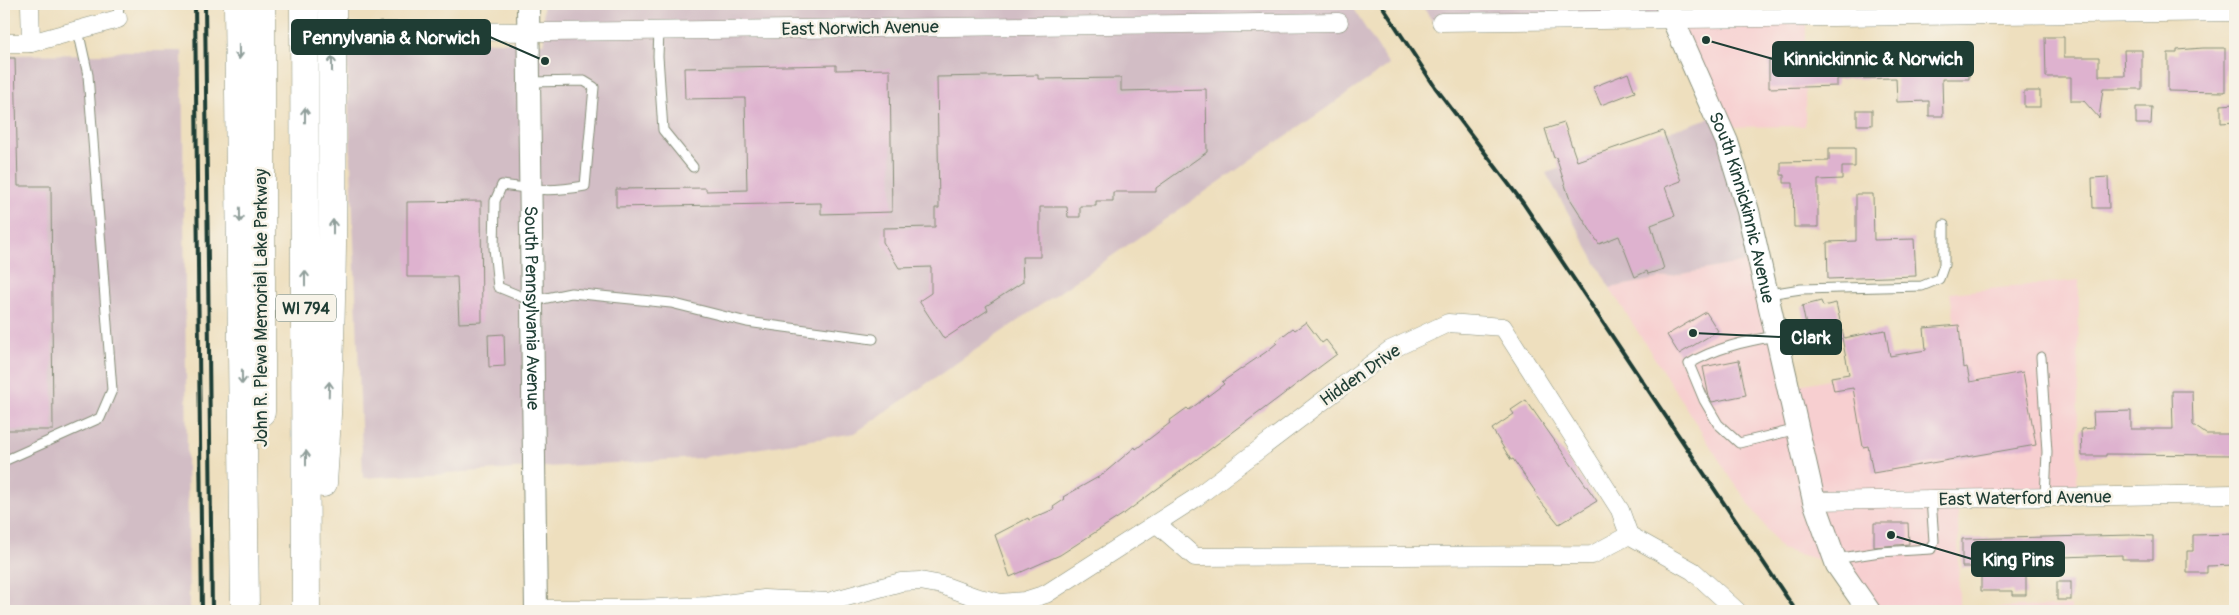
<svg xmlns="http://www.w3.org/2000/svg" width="2239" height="615" font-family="Pangolin,sans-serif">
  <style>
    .built { fill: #f7cfd0 }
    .industrial { fill: #d2bdc5 }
    .building { fill: #deb2cf }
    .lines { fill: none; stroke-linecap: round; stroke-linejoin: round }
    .service-casing { stroke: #868e79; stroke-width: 11 }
    .minor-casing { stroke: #868e79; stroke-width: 19 }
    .tertiary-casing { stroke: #868e79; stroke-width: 24 }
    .primary-casing { stroke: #868e79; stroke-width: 29 }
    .service { stroke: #fff; stroke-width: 9 }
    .minor { stroke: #fff; stroke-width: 18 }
    .tertiary { stroke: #fff; stroke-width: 22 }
    .primary { stroke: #fff; stroke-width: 28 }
    .rail { stroke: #1f3d34; stroke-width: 4 }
    .oneway { stroke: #8f9e9a }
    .labels { text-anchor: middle; stroke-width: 5; stroke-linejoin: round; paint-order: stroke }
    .shield { fill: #f7f3e8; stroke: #60746a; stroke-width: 1 }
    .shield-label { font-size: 16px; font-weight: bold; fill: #1f3d34 }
    .street-label { font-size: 18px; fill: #1f3d34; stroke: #f7f3e8 }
    .leader { fill: none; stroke: #1f3d34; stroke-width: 2 }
    .callout-dot { fill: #1f3d34; stroke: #f7f3e8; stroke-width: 2 }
    .callout { fill: #1f3d34; stroke: #1f3d34; stroke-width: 2 }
    .callout-label { font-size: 19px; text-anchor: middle; font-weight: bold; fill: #fff }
  </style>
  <rect width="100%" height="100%" fill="#f7f3e8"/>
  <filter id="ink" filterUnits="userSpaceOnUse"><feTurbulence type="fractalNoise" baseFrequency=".02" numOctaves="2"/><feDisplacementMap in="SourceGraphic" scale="10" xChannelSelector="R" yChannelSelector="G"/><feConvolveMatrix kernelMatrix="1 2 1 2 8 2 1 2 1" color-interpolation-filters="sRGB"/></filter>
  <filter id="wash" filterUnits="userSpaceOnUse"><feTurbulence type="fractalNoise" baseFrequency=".0096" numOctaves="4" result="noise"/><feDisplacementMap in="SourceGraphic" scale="20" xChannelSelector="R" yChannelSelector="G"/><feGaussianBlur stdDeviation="1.12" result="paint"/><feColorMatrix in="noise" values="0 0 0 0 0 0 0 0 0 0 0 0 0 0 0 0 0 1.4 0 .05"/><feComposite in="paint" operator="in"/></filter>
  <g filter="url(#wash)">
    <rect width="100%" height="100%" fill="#eedfbe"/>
    <g class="built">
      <path d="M1806 18 1805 126 1720 127 1674 19Z"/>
      <path d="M1760 259 1789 387 1960 353 1950 293 2079 280 2077 497 1958 507 1959 608 2071 606V611H1869L1837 565 1781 549 1728 474 1610 288Z"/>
    </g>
    <g class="industrial">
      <path d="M543 4H1350L1389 65 855 433 699 458 363 478 346 32H377V39L544 43Z"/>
      <path d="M1421 4H1666L1673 19 1433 22Z"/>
      <path d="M124 51H182L189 611H4V55L106 54Z"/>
      <path d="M1715 116 1760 259 1610 288 1546 173Z"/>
    </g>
    <g id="blocks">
      <g class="building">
        <path d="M2045 37H2064V57H2099V76H2125L2124 50H2142V89H2103L2099 118 2084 101H2071V77H2046Z"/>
        <path d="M2203 48H2225V92L2168 91V53H2177V50Z"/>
        <path d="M4 58H15L18 186H51L53 430H4Z"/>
        <path d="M1840 58H1969V79H1942L1943 116H1929V101L1897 102 1896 78 1837 79V86L1769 88V60H1840Z"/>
        <path d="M836 65V70L890 69 892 212 821 214V203L616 207V189L706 188V191L747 190 745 98 685 99 684 68Z"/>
        <path d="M1628 73 1635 92 1601 105 1593 87Z"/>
        <path d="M1038 75V79L1121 78V91L1206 89 1207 152 1156 188V192H1113V201H1096V206H1080V217H1068L1067 207H1040V257H1022L1023 282 986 306 988 310 944 339 919 301 931 293V267L899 268 883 242V228L935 227V208H939L937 77Z"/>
        <rect x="2024" y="91" width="16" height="16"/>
        <path d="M2235 104V122L2221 123V105Z"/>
        <path d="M2136 107H2152L2151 124H2136Z"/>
        <rect x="1857" y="110" width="15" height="15"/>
        <path d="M1564 123 1577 161 1663 131 1681 181 1665 187 1675 216 1651 225 1664 269 1648 274 1647 271 1635 277 1619 236 1599 244 1569 197 1556 157 1554 158 1545 129Z"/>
        <path d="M1829 148H1855V167H1842V179L1818 180V227H1794L1793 183H1784V175H1781V162L1829 161Z"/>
        <path d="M2108 177 2109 208H2093L2092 178Z"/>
        <path d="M1856 194H1873L1874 240 1914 239 1916 276 1828 279 1827 242 1856 241Z"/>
        <path d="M481 201 482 322 459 323 457 277H407V202Z"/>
        <path d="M1821 301 1823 306 1836 303 1844 338 1885 330 1890 356 1926 350 1924 328 1959 325 1963 368 1967 367 1970 382 2023 372 2036 445 1873 473 1868 446 1863 447 1853 388 1834 391 1831 377 1849 374 1842 338 1810 345 1802 306Z"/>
        <path d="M1706 312 1718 331 1679 354 1667 335Z"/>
        <path d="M1306 322 1322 343 1326 340 1337 354 1125 513 1060 555 1010 577 995 535 1028 518 1029 520 1054 509 1053 507 1065 499 1063 497 1102 475 1135 447 1136 449 1170 423 1169 421 1187 408 1189 410 1224 384 1222 382 1266 352 1277 343 1275 342 1293 328 1295 330Z"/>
        <path d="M504 334 505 366 489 367 488 335Z"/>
        <path d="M1739 360 1746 395 1712 402 1709 397 1703 367Z"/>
        <path d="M2172 391H2192L2193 425 2206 434H2235V455L2106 454V456H2082L2081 429 2094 428 2093 412 2131 411V429H2173Z"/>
        <path d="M1526 400 1597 501 1559 524 1536 496 1537 494 1513 459 1511 460 1492 429 1514 414 1511 410Z"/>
        <path d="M1874 523H1908L1909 544 1874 547Z"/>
        <path d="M2235 534V565L2207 566V573H2187V551H2193V535Z"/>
        <path d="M2132 535 2153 536V559H2122V555L2062 557V563H2026V595H2013V591H1981V567H1962V539Z"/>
        <rect x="2057" y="582" width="14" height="18"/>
      </g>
    </g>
  </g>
  <g filter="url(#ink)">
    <use href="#blocks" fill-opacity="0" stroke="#868e79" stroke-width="1"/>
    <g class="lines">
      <defs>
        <g id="service">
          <path d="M118 19 119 4"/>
          <path d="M659 30 658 56 663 130 693 167"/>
          <path d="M529 82 584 81 594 87 585 186C550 192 536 190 502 185L495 201 494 248 498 287 532 301 571 293 671 303 747 322 873 339"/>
          <path d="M1769 294 1801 289 1922 286 1939 279 1944 265V225"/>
          <path d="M1776 336C1746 341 1715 348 1689 364L1704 400 1718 424 1739 443 1798 429"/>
          <path d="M2041 357 2047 452 2045 497"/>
          <path d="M4 461 100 418 112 390 88 75 78 30"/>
          <path d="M1835 559 1880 552 1931 549 1934 541 1931 499"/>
        </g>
        <g id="minor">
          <path d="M30 4 31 43"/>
          <path d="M1441 22 2235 12"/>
          <path d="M380 31 549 32 1339 22"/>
          <path d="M4 43H31L118 19"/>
          <path d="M1814 501 2235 494"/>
          <path d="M1157 524 1195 557 1592 555 1629 535"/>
          <path d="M536 609H634L708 606 764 599 828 602 901 582 920 581 942 585 975 597 1001 603 1024 601 1046 594 1194 499 1390 350 1448 323 1503 327 1620 510 1629 535 1693 571 1737 611"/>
        </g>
        <g id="tertiary">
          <path id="s1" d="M528 4 536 611"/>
          <path id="s2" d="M1666 4 1727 142 1748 211 1814 501 1837 565 1869 611"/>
        </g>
        <g id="primary">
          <path d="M238 4 245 611"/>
          <path d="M304 4 306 611"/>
          <path d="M261 412V4"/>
          <path d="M323 483C334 324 333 164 332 4"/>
        </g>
      </defs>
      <use href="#service" class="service-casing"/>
      <use href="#minor" class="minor-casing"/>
      <use href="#tertiary" class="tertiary-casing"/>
      <use href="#primary" class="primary-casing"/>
      <use href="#service" class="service"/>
      <use href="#minor" class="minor"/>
      <use href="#tertiary" class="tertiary"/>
      <use href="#primary" class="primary"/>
      <g class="rail">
        <path d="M195 4 202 611"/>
        <path d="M205 4 212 611"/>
        <path d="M1381 4 1435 87 1523 203 1796 611"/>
      </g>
    </g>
    <defs><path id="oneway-shaft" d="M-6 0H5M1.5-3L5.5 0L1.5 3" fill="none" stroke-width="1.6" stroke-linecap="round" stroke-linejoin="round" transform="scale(1.25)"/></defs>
    <g class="oneway">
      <use href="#oneway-shaft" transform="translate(239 52) rotate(89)"/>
      <use href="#oneway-shaft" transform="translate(332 64) rotate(-90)"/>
      <use href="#oneway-shaft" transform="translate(305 115) rotate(-90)"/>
      <use href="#oneway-shaft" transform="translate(240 215) rotate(89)"/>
      <use href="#oneway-shaft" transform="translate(333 227) rotate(-90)"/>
      <use href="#oneway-shaft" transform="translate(305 278) rotate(-90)"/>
      <use href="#oneway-shaft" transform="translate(242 377) rotate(89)"/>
      <use href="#oneway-shaft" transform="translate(329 389) rotate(-88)"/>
      <use href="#oneway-shaft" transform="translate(306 458) rotate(-90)"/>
    </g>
  </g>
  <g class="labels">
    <rect class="shield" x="276" y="294.5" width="60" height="27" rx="4"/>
    <g class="shield-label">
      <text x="306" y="314">WI 794</text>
    </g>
    <g class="street-label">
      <text transform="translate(860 28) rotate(-1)" y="6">East Norwich Avenue</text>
      <text dy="6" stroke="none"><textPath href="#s2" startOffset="218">South Kinnickinnic Avenue</textPath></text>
      <text dy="6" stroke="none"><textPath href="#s1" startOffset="304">South Pennsylvania Avenue</textPath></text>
      <text transform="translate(261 308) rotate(-90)" y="6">John R. Plewa Memorial Lake Parkway</text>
      <text transform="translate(1360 375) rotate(-35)" y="6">Hidden Drive</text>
      <text transform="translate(2025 498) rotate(-1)" y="6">East Waterford Avenue</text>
    </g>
  </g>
  <path class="leader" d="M545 61L490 37M1706 40L1773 59M1693 333L1781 337M1891 535L1972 559"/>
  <g class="callout-dot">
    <circle cx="545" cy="61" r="5"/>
    <circle cx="1706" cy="40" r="5"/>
    <circle cx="1693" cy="333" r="5"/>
    <circle cx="1891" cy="535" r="5"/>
  </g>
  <g class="callout">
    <rect x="292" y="20" width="198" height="34" rx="5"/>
    <rect x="1773" y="42" width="200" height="34" rx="5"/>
    <rect x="1781" y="320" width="60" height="34" rx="5"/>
    <rect x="1972" y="542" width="92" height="34" rx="5"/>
  </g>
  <g class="callout-label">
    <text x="391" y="44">Pennylvania &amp; Norwich</text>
    <text x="1873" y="65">Kinnickinnic &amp; Norwich</text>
    <text x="1811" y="344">Clark</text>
    <text x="2018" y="566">King Pins</text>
  </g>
  <rect width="2239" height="615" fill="none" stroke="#f7f3e8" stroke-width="20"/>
</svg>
